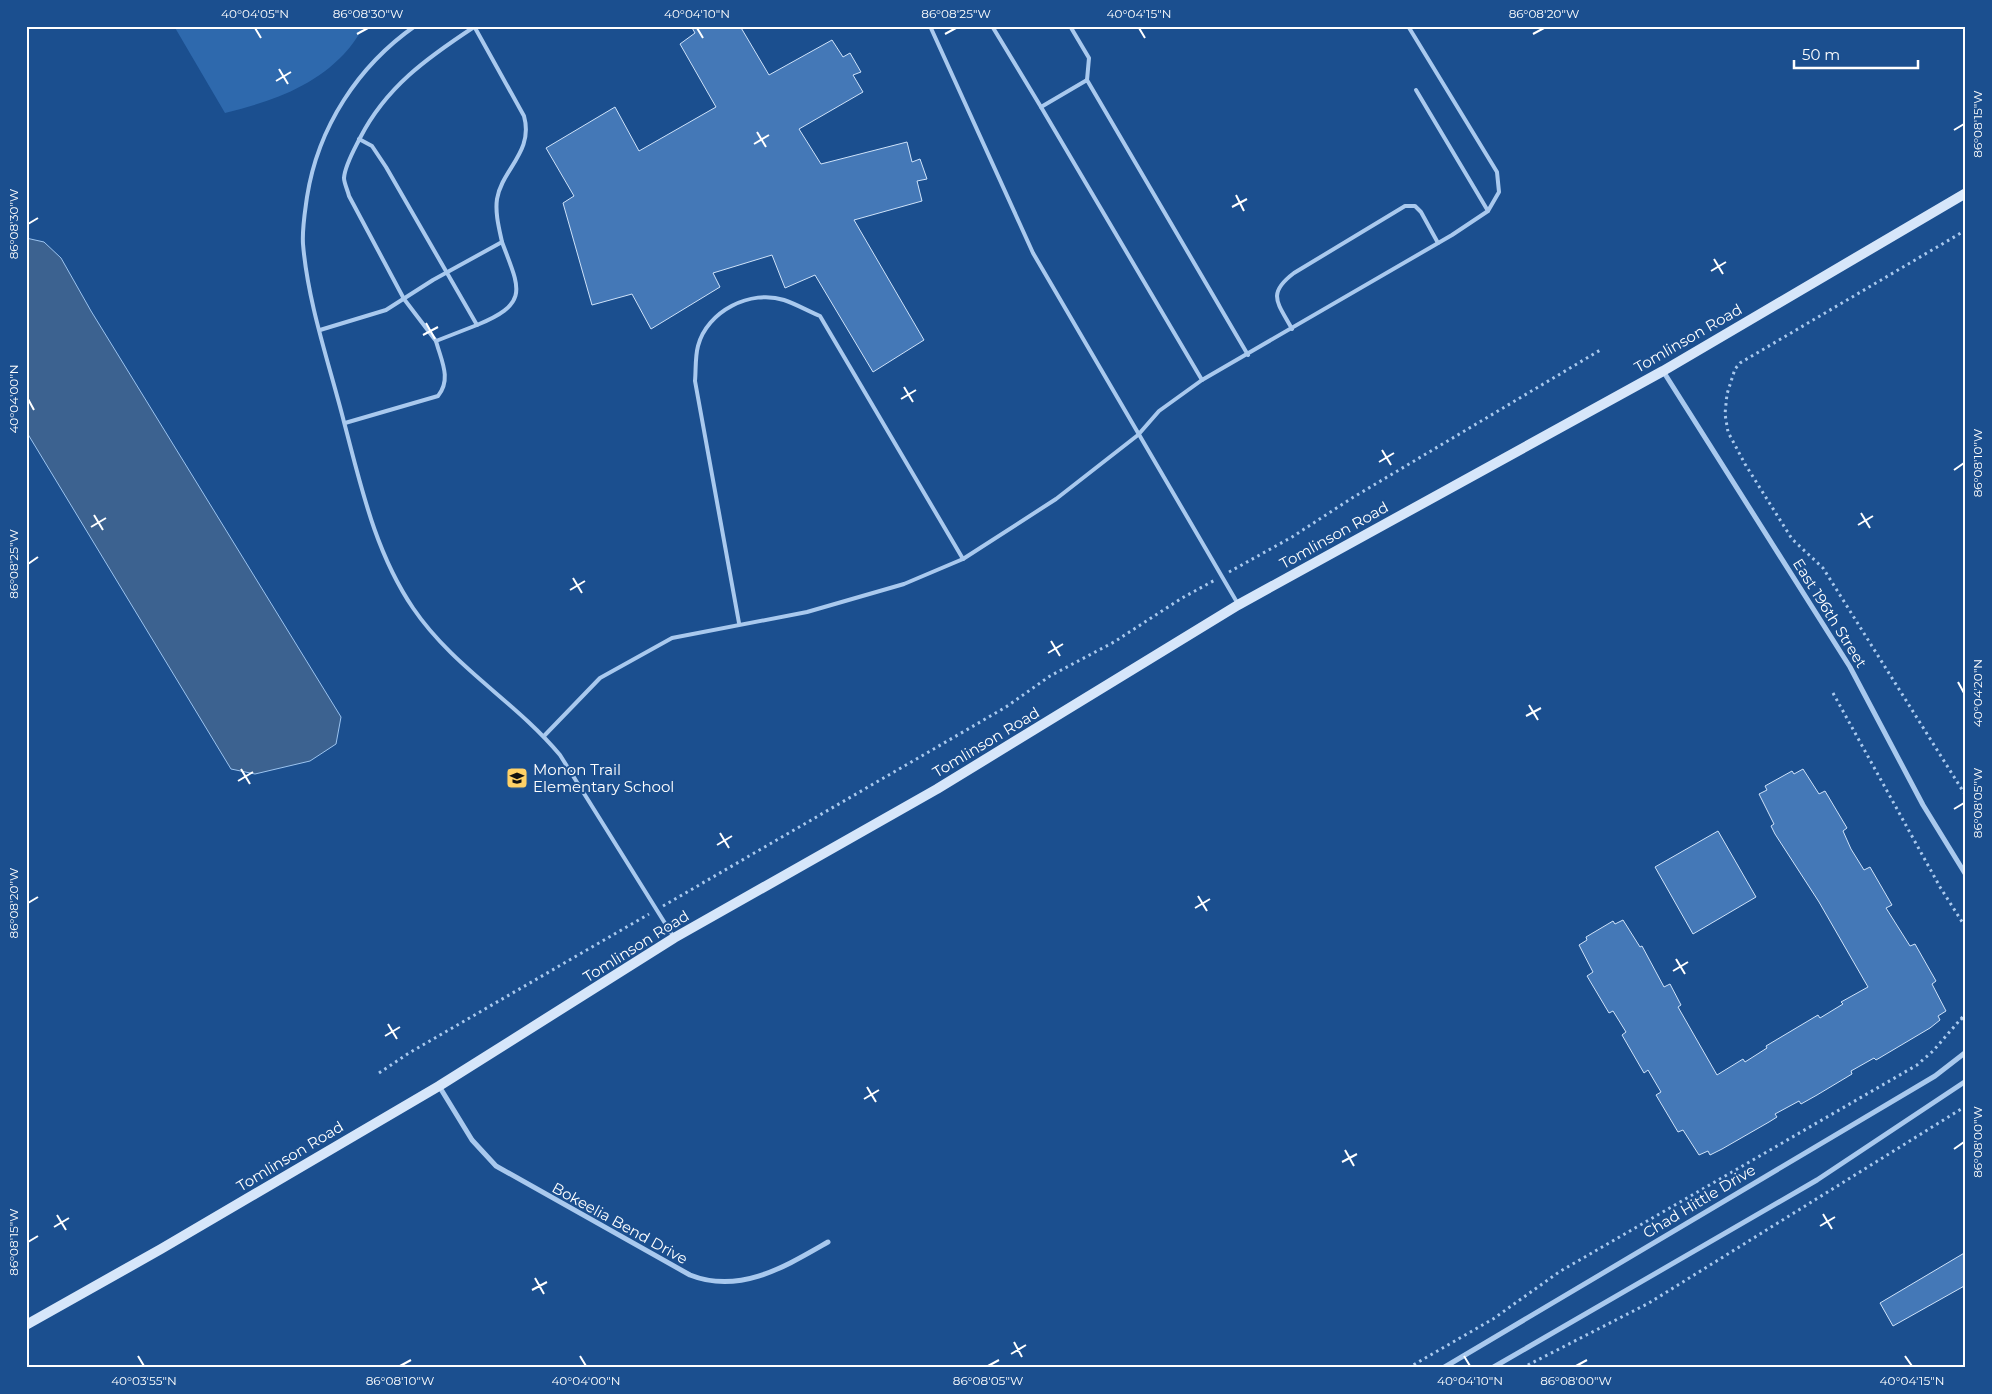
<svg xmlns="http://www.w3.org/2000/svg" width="1992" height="1394" font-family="Montserrat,sans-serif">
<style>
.green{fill:#2e69ad}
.water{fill:#3c6290;stroke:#9cc4f0}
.building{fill:#4478b7;stroke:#cfe3fa}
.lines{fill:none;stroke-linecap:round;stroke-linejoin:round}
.path{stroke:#a9c9ee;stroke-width:3;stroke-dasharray:2.5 4;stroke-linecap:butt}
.lane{stroke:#a9c9ee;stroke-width:4}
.street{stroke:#a9c9ee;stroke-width:5}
.secondary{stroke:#d6e6fa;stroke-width:10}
.ticks{fill:none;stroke:#fff;stroke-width:2}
.labels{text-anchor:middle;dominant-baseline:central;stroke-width:4;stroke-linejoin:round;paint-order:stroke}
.street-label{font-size:15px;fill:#fff;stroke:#1b4f8f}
.poi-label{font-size:15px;fill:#fff;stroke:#1b4f8f;text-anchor:start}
.neatline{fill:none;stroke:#fff;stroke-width:2}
.ticks-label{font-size:12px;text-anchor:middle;fill:#fff}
</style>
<rect width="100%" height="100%" fill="#1b4f8f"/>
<path class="green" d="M174,26H365C358,35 352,46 344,54C312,88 269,102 225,113Z"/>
<path class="water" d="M26,238L44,242L61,258L91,311L341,717L336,744L310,761L255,774L231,769L26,431Z"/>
<g class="building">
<path d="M691,26H740L769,75L832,40L843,57L850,53L861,72L853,75L863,92L799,129L821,164L907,142L912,162L920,159L927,179L917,181L922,201L854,220L924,340L873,372L815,275L785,288L772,255L713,273L720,287L651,329L632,294L592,305L563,203L574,196L546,148L615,107L639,151L716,107L680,44L695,33Z"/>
<path d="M1803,769L1819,794L1825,791L1847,828L1843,831L1851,849L1864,870L1870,867L1892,905L1886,908L1910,946L1915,944L1936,981L1932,984L1946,1011L1938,1016L1940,1020L1930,1028L1876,1060L1874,1058L1851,1071L1852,1074L1817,1095L1801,1104L1799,1101L1775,1114L1777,1117L1769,1122L1722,1149L1710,1155L1708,1151L1699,1155L1683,1130L1678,1132L1656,1095L1661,1092L1648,1070L1644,1073L1622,1035L1626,1032L1613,1011L1609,1013L1587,976L1593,972L1579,945L1587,940L1586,937L1613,921L1615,924L1623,920L1640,947L1642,946L1664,987L1670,984L1681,1005L1678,1007L1717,1075L1743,1059L1745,1062L1767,1048L1766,1046L1818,1015L1820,1018L1843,1004L1841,1002L1868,987L1819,902L1775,834L1771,826L1774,824L1759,794L1767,790L1765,786L1792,771L1794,774Z"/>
<path d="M1718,831L1756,897L1693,934L1655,867Z"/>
<path d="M1966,1252V1285L1893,1326L1880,1303Z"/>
</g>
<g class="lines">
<g class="path">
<path d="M1966,230L1740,363L1735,369L1727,394L1725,414L1728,432L1745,464L1792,539L1823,568L1966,796"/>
<path d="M1229,572L1292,537L1352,498L1602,349"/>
<path d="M1833,693L1940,887L1966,928"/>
<path d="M663,906L1006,707L1050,676L1114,642L1182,598L1215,580"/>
<path d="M1961,1018L1966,1022"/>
<path d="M379,1073L409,1053L649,914"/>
<path d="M1408,1368L1493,1319L1559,1272L1917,1065L1933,1051L1966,1013"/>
<path d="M1522,1368L1649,1303L1966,1106"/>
</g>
<g class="lane">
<path d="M415,26C358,66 318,127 307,197C305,212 302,228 303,244C308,304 329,363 344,422C361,486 375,552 413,608C453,667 515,701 560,755L673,936"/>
<path d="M930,26L1033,253L1238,604"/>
<path d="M992,26L1041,107"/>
<path d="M1070,26L1089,58L1087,80"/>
<path d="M474,27C427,58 386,87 360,138C354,150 345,165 344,178C344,183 348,191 349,196L404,299L436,341L477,325"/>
<path d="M1416,90L1488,211"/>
<path d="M359,139L372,146L386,167L477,325C531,303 519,288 502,242"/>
<path d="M1292,329C1278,303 1266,294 1294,273L1405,206H1415L1421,212L1438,243"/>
<path d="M320,330L386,310L433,280L502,242C499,228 495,213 497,199C502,169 534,152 524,116L474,26"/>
<path d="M1202,380L1041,107L1087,80L1248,355"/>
<path d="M345,423L438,396C452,379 441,360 436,341"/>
<path d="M739,623L695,381C696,370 695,357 698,346C707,311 751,289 784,300C796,304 808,311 820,316L963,559"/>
<path d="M544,736L600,678L672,638L807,612L904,584L963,559L1056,499L1138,435L1159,411L1202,380L1452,235L1488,211L1499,192L1497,172L1408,26"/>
</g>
<g class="street">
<path d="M1663,371L1850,667L1923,805L1966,875"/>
<path d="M439,1086L472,1140L496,1166L690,1275C740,1295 786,1266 828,1242"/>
<path d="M1443,1368L1935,1076L1966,1052"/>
<path d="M1492,1368L1817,1180L1966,1081"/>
</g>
<path class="secondary" d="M26,1325L161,1249L439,1086L674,938L937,789L1238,605L1663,371L1966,193"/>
</g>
<path class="ticks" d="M255,28L261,38M697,28L703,38M1139,28L1145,38M357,34L368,28M945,34L956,28M1533,34L1544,28M279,69L288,84M276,81L291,72M1954,130L1964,124M757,132L766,147M754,144L769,135M1236,195L1244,211M1232,207L1247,199M28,224L38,218M1714,259L1723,274M1711,271L1726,262M426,323L435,339M423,335L438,327M904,387L913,402M28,399L34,410M901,399L916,390M1382,450L1391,465M1379,462L1394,453M1954,470L1964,463M1861,513L1870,528M94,515L103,530M1858,525L1873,516M91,527L106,518M28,564L38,557M573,578L582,593M570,590L585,581M1051,641L1060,656M1048,653L1063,644M1958,682L1964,693M1529,705L1538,720M1526,716L1541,708M241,769L250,784M238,781L253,772M1954,809L1964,803M720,833L729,848M717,845L732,836M1198,896L1207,911M28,903L38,897M1195,908L1210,899M1676,959L1685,974M1673,971L1688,962M388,1024L397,1039M385,1036L400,1027M867,1087L876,1102M864,1099L879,1090M1954,1149L1964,1142M1345,1150L1354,1166M1342,1162L1357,1154M1823,1214L1832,1229M57,1215L66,1230M1820,1226L1835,1217M54,1227L69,1218M28,1242L38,1236M535,1278L544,1294M532,1290L547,1282M1014,1342L1022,1357M1011,1354L1026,1345M138,1356L144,1366M580,1356L586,1366M1464,1356L1470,1366M1905,1356L1912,1366M400,1366L411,1360M988,1366L999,1360M1576,1366L1587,1360"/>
<defs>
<g id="school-square" transform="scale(1.125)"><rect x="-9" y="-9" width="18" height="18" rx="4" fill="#ffd166" stroke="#1b4f8f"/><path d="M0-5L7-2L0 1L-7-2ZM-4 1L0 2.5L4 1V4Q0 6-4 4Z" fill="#111"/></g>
</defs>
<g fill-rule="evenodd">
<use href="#school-square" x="517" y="778"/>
</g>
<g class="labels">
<g class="street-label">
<text transform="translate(1688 338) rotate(-30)">Tomlinson Road</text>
<text transform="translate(1334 535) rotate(-29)">Tomlinson Road</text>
<text transform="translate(1830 613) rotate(58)">East 196th Street</text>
<text transform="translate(986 742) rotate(-31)">Tomlinson Road</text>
<text transform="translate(636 946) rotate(-32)">Tomlinson Road</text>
<text transform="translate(290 1156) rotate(-31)">Tomlinson Road</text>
<text transform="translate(1699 1201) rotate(-31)">Chad Hittle Drive</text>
<text transform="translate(620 1223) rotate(29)">Bokeelia Bend Drive</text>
</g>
<g class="poi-label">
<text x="533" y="769">Monon Trail<tspan x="533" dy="17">Elementary School</tspan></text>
</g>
</g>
<rect width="1992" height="1394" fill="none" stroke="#1b4f8f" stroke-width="55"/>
<path d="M1794 60v8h124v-8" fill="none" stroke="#ffffff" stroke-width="2.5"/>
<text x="1802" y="60" font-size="15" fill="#ffffff" stroke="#1b4f8f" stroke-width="4" paint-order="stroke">50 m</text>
<rect x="28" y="28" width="1936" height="1338" class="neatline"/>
<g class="ticks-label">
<text x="255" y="18">40°04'05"N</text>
<text x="368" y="18">86°08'30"W</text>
<text x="697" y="18">40°04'10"N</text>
<text x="956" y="18">86°08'25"W</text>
<text x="1139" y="18">40°04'15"N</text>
<text x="1544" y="18">86°08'20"W</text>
<text transform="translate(1978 124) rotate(-90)" y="4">86°08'15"W</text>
<text transform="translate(14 224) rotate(-90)" y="4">86°08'30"W</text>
<text transform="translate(14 399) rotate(-90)" y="4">40°04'00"N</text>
<text transform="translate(1978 463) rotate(-90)" y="4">86°08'10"W</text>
<text transform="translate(14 564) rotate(-90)" y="4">86°08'25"W</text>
<text transform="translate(1978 693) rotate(-90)" y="4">40°04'20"N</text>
<text transform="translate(1978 803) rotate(-90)" y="4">86°08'05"W</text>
<text transform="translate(14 903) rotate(-90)" y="4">86°08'20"W</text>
<text transform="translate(1978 1142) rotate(-90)" y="4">86°08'00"W</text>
<text transform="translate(14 1242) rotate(-90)" y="4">86°08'15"W</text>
<text x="144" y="1385">40°03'55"N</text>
<text x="400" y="1385">86°08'10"W</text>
<text x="586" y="1385">40°04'00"N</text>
<text x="988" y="1385">86°08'05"W</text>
<text x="1470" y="1385">40°04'10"N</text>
<text x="1576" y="1385">86°08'00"W</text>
<text x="1912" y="1385">40°04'15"N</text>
</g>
</svg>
